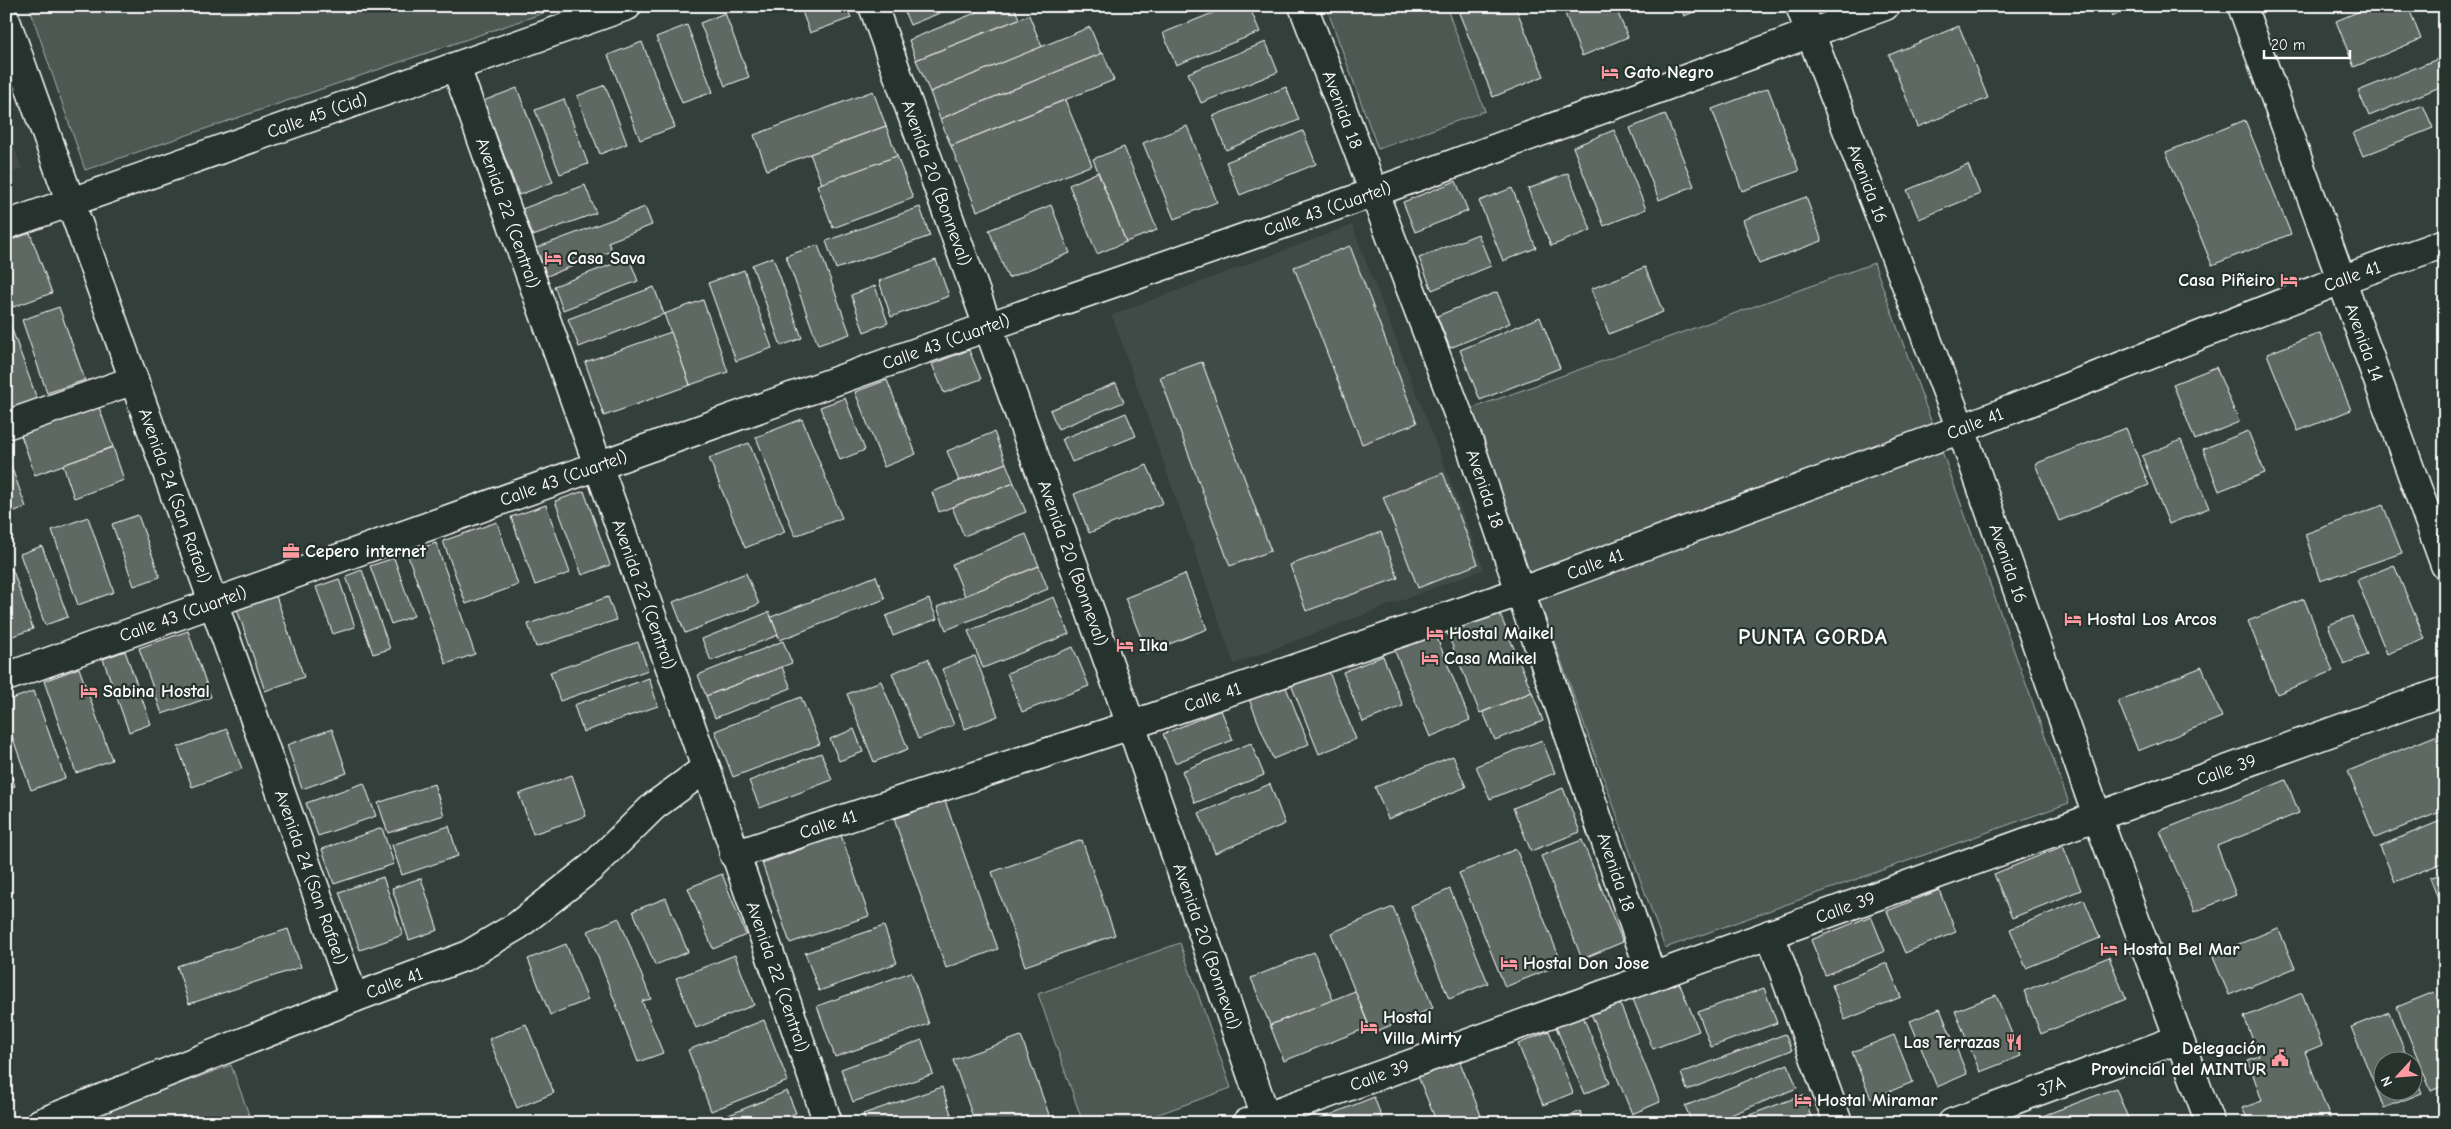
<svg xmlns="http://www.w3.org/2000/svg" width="2451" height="1129" font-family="'Comic Neue',sans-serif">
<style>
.built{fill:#404c47}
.green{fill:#4d5853;stroke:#a6aca9}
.building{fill:#5f6964;stroke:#fff}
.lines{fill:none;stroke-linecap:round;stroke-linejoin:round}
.minor-casing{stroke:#fff;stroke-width:31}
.minor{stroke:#26332d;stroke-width:28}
.labels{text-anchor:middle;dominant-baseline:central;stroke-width:4.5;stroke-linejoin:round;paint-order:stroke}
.poi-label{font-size:18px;font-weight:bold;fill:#fff;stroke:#26332d;text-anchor:start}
.street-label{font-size:18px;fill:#fff;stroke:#26332d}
.district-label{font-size:22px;font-weight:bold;letter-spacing:1px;fill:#fff;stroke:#26332d}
</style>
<rect width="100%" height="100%" fill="#333f3a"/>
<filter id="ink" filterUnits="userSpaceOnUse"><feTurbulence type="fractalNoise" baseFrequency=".02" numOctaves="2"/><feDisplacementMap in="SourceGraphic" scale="10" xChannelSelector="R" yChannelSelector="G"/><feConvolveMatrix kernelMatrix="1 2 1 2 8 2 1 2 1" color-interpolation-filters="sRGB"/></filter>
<g filter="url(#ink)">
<g class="built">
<path d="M6,123L22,169L6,174Z"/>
<path d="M1352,225L1484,569L1234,664L1112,315Z"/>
</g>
<g class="green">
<path d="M29,6H564L85,170Z"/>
<path d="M1326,6H1446L1485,111L1378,149Z"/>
<path d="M1874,263L2069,803L1665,948L1470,409Z"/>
<path d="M1180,943L1231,1088L1134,1123H1083L1038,994Z"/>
<path d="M231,1065L252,1123H74Z"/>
</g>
<g class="building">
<path d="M800,6H847L851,18L810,33Z"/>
<path d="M902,6H957L910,25Z"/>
<path d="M992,6H1014L1019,19L916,60L909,40Z"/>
<path d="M1230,6H1249L1260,32L1176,65L1163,33Z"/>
<path d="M1476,6H1515L1544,76L1493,97L1459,13Z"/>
<path d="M1562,6H1615L1628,37L1582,56Z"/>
<path d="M1680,6H1709L1684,16Z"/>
<path d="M2108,6H2135L2112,16Z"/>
<path d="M2372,6H2408L2421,39L2354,67L2336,21Z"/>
<path d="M725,13L749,77L725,86L700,23Z"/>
<path d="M1029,15L1042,47L930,92L916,60Z"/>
<path d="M687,25L713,92L682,103L656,37Z"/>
<path d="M1959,26L1988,98L1918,127L1889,55Z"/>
<path d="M1090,27L1101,54L940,119L930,92Z"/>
<path d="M642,42L675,127L640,140L608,55Z"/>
<path d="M1266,42L1278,72L1201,103L1188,73Z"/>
<path d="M1103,53L1114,80L951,146L940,119Z"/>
<path d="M2445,56V85L2369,116L2358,91Z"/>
<path d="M605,85L627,144L600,154L577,96Z"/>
<path d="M1286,87L1299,120L1226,150L1213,116Z"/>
<path d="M517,88L553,182L519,195L483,101Z"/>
<path d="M1768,88L1799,171L1742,191L1712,109Z"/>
<path d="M873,91L886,126L767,170L754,135Z"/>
<path d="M564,99L588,164L560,174L535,110Z"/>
<path d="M1065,100L1092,165L977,211L951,146Z"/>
<path d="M2423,105L2433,128L2363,156L2353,133Z"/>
<path d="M1665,114L1694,186L1659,200L1630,128Z"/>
<path d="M2245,120L2291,234L2212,265L2166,152Z"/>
<path d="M886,126L897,156L822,184L810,154Z"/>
<path d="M1187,126L1217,202L1174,219L1143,143Z"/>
<path d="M1614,130L1646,209L1604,226L1573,147Z"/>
<path d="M1303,131L1316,164L1240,195L1226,162Z"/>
<path d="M1124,147L1157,230L1126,242L1093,159Z"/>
<path d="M897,156L913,198L833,228L817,185Z"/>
<path d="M1968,165L1980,194L1919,219L1907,190Z"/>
<path d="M1098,172L1126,242L1097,254L1069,185Z"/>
<path d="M1568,173L1591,230L1551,246L1528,189Z"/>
<path d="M1456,181L1468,211L1415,232L1403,202Z"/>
<path d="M585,185L596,213L533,236L522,209Z"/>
<path d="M1512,188L1536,248L1503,261L1479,201Z"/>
<path d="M1806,197L1822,241L1759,264L1743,220Z"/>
<path d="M1051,205L1070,253L1008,278L989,230Z"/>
<path d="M645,207L652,225L608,242L612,251L547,276L536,248Z"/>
<path d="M920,207L930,236L836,269L826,241Z"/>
<path d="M30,233L52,293L13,307L6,288V242Z"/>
<path d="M1478,234L1491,266L1432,290L1419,258Z"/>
<path d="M818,245L850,334L818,345L786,256Z"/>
<path d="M1350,246L1417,423L1362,444L1294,267Z"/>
<path d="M773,257L802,338L781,346L752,265Z"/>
<path d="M629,258L638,281L563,310L554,286Z"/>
<path d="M936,260L949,296L891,317L879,281Z"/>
<path d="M1645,267L1663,312L1609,334L1591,289Z"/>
<path d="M744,270L772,348L736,361L708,283Z"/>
<path d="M875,286L888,323L864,332L851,295Z"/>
<path d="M654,287L664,314L579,347L568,319Z"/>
<path d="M1497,292L1510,323L1450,348L1437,316Z"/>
<path d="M703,300L728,372L690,385L664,314Z"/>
<path d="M59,307L85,380L47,393L22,320Z"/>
<path d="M1540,317L1560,368L1480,400L1460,350Z"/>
<path d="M9,321L37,399L11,408L6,396V322Z"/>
<path d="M671,332L690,385L604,416L585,362Z"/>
<path d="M2320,333L2351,410L2298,431L2267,354Z"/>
<path d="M969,350L981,379L944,393L932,364Z"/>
<path d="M1202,362L1271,551L1230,566L1160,377Z"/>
<path d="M2216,367L2239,422L2195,440L2173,384Z"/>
<path d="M887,380L916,454L884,467L855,392Z"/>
<path d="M1116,383L1124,402L1058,429L1050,410Z"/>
<path d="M845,398L865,450L840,460L820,407Z"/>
<path d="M99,407L113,447L35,475L21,435Z"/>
<path d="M1126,413L1136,436L1072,462L1062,439Z"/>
<path d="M802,419L842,518L795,536L756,437Z"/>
<path d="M2126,428L2149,485L2059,521L2035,464Z"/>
<path d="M2248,431L2265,473L2219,491L2203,449Z"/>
<path d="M994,432L1006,463L959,481L947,451Z"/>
<path d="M2181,440L2209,508L2169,524L2142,456Z"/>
<path d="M749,443L785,532L745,548L709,458Z"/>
<path d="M113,447L124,480L74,498L63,465Z"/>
<path d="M6,452L26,507L6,514Z"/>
<path d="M1006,463L1014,483L939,512L932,492Z"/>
<path d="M1147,465L1163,503L1089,533L1074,494Z"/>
<path d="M1443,473L1478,564L1418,588L1383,497Z"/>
<path d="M1014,483L1026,512L964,536L952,507Z"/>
<path d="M584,491L610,565L582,575L555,501Z"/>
<path d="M546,505L570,573L535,585L511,517Z"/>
<path d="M2383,505L2402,553L2320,581L2305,534Z"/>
<path d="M138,515L160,577L134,586L112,524Z"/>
<path d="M88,517L114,592L78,605L52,530Z"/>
<path d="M497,522L518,585L466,604L443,541Z"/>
<path d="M1381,532L1398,578L1306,611L1290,565Z"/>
<path d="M1026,534L1039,566L965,596L952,564Z"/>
<path d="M436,543L475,654L446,664L407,553Z"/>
<path d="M42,546L68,617L45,625L20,554Z"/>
<path d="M394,558L414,616L391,624L370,566Z"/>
<path d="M2394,565L2425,639L2387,654L2357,580Z"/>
<path d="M1039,566L1048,589L946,630L937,607Z"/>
<path d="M12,568L33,629L7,638L6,571Z"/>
<path d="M362,570L390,649L373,654L346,576Z"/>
<path d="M746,573L759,604L685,633L673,602Z"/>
<path d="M1185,574L1207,629L1147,653L1125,598Z"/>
<path d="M876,576L885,599L780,640L771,617Z"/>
<path d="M339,579L355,627L333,634L316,587Z"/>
<path d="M276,596L304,677L265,691L237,609Z"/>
<path d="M608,597L616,620L536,647L528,624Z"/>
<path d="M1054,597L1069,634L983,668L968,631Z"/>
<path d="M929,599L937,619L893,636L886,616Z"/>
<path d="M2304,599L2333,671L2277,694L2248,621Z"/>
<path d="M1497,607L1532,692L1480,713L1445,628Z"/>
<path d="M769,612L778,635L711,661L702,639Z"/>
<path d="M2352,616L2367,655L2344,664L2328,625Z"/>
<path d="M188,631L211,697L162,714L139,648Z"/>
<path d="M1435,633L1470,720L1430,737L1394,649Z"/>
<path d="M783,641L792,663L706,696L698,675Z"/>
<path d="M638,642L648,670L560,701L550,672Z"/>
<path d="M1073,647L1089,686L1022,712L1007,673Z"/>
<path d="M125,651L151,724L129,732L103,659Z"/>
<path d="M975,656L998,716L965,729L942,669Z"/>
<path d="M1383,656L1403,706L1363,722L1343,672Z"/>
<path d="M928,659L954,725L918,739L892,673Z"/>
<path d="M1325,662L1356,739L1319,754L1288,677Z"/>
<path d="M782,667L791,688L715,718L706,696Z"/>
<path d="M2202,667L2222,717L2138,751L2118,701Z"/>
<path d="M79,668L112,760L76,773L44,681Z"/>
<path d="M649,678L658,706L583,732L574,705Z"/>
<path d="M1283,680L1309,744L1273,759L1247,694Z"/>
<path d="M881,681L908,749L874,762L847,694Z"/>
<path d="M34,691L65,778L31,790L6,719V701Z"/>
<path d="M1532,692L1543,721L1495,740L1483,712Z"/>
<path d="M801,697L820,744L733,777L715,731Z"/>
<path d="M1221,710L1233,740L1175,763L1163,734Z"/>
<path d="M227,729L242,769L192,787L178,747Z"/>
<path d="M332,729L347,773L302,789L287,745Z"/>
<path d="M854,729L863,752L839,761L830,739Z"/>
<path d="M2445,732V810L2375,838L2348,771Z"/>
<path d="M1542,740L1555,773L1490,799L1476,766Z"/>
<path d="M1251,743L1264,775L1195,803L1182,771Z"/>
<path d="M821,753L832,780L760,808L749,781Z"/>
<path d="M1453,756L1466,787L1388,819L1375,787Z"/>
<path d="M6,761L15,786L6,789Z"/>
<path d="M572,775L586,816L533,834L519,794Z"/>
<path d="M2286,780L2299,813L2217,846L2236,895L2194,912L2160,831Z"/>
<path d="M364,783L376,816L318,836L306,803Z"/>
<path d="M434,784L444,815L388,833L378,803Z"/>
<path d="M1270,784L1285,824L1215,853L1199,813Z"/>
<path d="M1563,788L1580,832L1531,851L1513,808Z"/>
<path d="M945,801L998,949L946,968L894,819Z"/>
<path d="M2445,819V862L2395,882L2380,846Z"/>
<path d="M449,826L458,856L402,875L392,845Z"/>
<path d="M382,828L394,864L334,884L322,849Z"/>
<path d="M841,835L869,916L790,943L762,863Z"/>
<path d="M1082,840L1115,935L1025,966L992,872Z"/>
<path d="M1582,840L1623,942L1582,959L1541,856Z"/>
<path d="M2063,846L2081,890L2012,918L1994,874Z"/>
<path d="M1516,849L1562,964L1505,987L1459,873Z"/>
<path d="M2445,872V916L2430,878Z"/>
<path d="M722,874L746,935L713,949L688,888Z"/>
<path d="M383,877L403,935L360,950L339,892Z"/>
<path d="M421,878L438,930L409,940L392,888Z"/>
<path d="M1450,889L1488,983L1449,999L1411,906Z"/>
<path d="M1939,890L1956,932L1905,953L1887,911Z"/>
<path d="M666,898L688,952L655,965L633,911Z"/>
<path d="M2084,899L2100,938L2026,968L2010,929Z"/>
<path d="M1393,907L1433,1008L1372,1033L1331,933Z"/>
<path d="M1871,916L1885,951L1825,975L1811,940Z"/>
<path d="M619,918L651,999L642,1001L663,1053L638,1062L588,931Z"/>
<path d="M884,926L897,963L819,991L805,953Z"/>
<path d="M2278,928L2295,968L2229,995L2212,955Z"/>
<path d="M288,929L301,967L189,1004L177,966Z"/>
<path d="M566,944L588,1000L550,1015L528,959Z"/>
<path d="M1314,952L1333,1000L1270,1025L1251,978Z"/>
<path d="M735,955L754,1005L696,1028L676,978Z"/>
<path d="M2109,957L2126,999L2041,1034L2024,991Z"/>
<path d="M1887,963L1901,997L1845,1020L1832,985Z"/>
<path d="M911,972L929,1024L835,1057L817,1006Z"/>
<path d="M1676,975L1699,1031L1653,1049L1631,994Z"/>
<path d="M1764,988L1777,1023L1711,1047L1698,1012Z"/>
<path d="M1355,991L1369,1027L1284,1061L1270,1025Z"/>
<path d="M2434,992L2445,1019V1085L2431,1091L2397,1007Z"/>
<path d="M2302,993L2322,1045L2305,1052L2332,1123H2250L2242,1108L2262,1101L2248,1060L2259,1056L2244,1017Z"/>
<path d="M1996,995L2021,1056L1980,1072L1955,1011Z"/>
<path d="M1618,999L1660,1102L1632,1114L1590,1011Z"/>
<path d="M1940,1009L1967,1074L1937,1087L1910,1021Z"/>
<path d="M2389,1012L2409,1062H2384V1092H2414V1072L2422,1093L2384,1108L2351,1027Z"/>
<path d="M1583,1016L1610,1083L1584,1094L1556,1027Z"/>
<path d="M764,1020L788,1081L711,1111L688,1050Z"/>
<path d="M526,1024L554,1093L517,1108L489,1039Z"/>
<path d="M1549,1031L1573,1093L1543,1105L1518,1044Z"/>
<path d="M1785,1034L1792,1050L1687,1090L1681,1073Z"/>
<path d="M1894,1035L1913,1082L1871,1099L1852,1052Z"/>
<path d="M1021,1036L1052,1123H975L953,1060Z"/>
<path d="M922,1040L933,1074L853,1102L841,1069Z"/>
<path d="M1458,1057L1484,1123H1437L1417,1074Z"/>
<path d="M1788,1064L1797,1088L1711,1123H1692L1685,1106Z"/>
<path d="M942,1087L954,1123H866L863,1114Z"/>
<path d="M2116,1088L2130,1123H2024Z"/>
<path d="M787,1091L796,1113L771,1123H721L719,1119Z"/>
<path d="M1803,1095L1813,1122L1728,1123Z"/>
<path d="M1374,1097L1384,1123H1310Z"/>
<path d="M1580,1111L1584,1123H1552Z"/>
</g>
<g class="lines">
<g class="minor-casing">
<g id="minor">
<path id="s1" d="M873,6L1131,725L1268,1123"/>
<path id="s2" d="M1303,6L1470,445L1652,977"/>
<path id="s3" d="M1800,6L1961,429L2097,816L2210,1123"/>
<path id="s4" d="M2242,6L2445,565"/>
<path id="s5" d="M6,21L354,998"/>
<path id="s6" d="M456,67L706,768L828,1123"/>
<path id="s7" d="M6,225L627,6"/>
<path d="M6,425L134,380"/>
<path id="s8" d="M6,677L987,327L1373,193L1885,6"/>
<path id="s9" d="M734,855L1131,725L1522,591L1961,429L2341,280L2445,243"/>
<path d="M1770,934L1838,1123"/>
<path id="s10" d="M40,1123L354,998L466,956L517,926L592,867L654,806L706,768"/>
<path id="s11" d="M1247,1123L2445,691"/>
<path id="s12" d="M1952,1123L2179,1039"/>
</g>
</g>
<use href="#minor" class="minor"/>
</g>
</g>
<defs>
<g id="hotel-bare" transform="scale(1.35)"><path d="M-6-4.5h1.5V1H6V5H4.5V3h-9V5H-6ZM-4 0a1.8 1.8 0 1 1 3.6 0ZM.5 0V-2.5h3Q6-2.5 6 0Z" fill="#ff9aa2" stroke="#26332d" stroke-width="2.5" paint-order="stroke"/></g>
<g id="office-bare" transform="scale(1.35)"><path d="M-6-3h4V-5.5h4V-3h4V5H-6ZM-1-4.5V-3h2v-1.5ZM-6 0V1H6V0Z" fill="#ff9aa2" stroke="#26332d" stroke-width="2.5" paint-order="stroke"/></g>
<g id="restaurant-bare" transform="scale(1.35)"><path d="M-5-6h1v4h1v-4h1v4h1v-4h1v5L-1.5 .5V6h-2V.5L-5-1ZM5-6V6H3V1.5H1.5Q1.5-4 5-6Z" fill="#ff9aa2" stroke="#26332d" stroke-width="2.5" paint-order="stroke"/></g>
<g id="civic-bare" transform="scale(1.35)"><path d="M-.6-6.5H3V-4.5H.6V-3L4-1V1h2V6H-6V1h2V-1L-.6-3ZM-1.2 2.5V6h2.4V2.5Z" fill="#ff9aa2" stroke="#26332d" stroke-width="2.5" paint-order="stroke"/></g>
</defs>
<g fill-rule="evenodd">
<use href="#hotel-bare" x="1610" y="72"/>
<use href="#hotel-bare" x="553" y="258"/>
<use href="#hotel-bare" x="2289" y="280"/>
<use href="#office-bare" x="291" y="551"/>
<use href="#hotel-bare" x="2073" y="619"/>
<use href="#hotel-bare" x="1435" y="633"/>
<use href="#hotel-bare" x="1125" y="645"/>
<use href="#hotel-bare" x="1430" y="658"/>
<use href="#hotel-bare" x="89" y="691"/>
<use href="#hotel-bare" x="2109" y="949"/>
<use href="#hotel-bare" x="1509" y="963"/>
<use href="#hotel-bare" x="1369" y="1027"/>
<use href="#restaurant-bare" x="2014" y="1042"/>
<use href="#civic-bare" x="2280" y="1058"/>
<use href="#hotel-bare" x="1803" y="1100"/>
</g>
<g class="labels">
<g class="poi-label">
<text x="1624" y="72">Gato Negro</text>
<text x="567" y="258">Casa Sava</text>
<text x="2275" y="280" text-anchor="end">Casa Piñeiro</text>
<text x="305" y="551">Cepero internet</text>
<text x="2087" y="619">Hostal Los Arcos</text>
<text x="1449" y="633">Hostal Maikel</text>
<text x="1139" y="645">Ilka</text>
<text x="1444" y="658">Casa Maikel</text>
<text x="103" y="691">Sabina Hostal</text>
<text x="2123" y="949">Hostal Bel Mar</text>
<text x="1523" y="963">Hostal Don Jose</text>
<text x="1383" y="1017">Hostal<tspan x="1383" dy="21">Villa Mirty</tspan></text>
<text x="2000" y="1042" text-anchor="end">Las Terrazas</text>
<text x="2266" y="1048" text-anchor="end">Delegación<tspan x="2266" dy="21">Provincial del MINTUR</tspan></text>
<text x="1817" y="1100">Hostal Miramar</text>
</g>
<g class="street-label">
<text stroke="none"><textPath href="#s2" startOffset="111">Avenida 18</textPath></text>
<text stroke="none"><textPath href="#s7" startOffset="330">Calle 45 (Cid)</textPath></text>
<text stroke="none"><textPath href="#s1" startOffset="188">Avenida 20 (Bonneval)</textPath></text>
<text stroke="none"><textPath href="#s3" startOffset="190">Avenida 16</textPath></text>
<text stroke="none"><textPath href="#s8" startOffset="1402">Calle 43 (Cuartel)</textPath></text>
<text stroke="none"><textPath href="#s6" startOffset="155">Avenida 22 (Central)</textPath></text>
<text stroke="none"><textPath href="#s9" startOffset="1719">Calle 41</textPath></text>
<text stroke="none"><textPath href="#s8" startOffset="998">Calle 43 (Cuartel)</textPath></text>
<text stroke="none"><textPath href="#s4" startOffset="358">Avenida 14</textPath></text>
<text stroke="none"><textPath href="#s9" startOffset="1314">Calle 41</textPath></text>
<text stroke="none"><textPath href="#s8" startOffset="592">Calle 43 (Cuartel)</textPath></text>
<text stroke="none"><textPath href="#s2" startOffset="516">Avenida 18</textPath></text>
<text stroke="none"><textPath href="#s5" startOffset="504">Avenida 24 (San Rafael)</textPath></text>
<text stroke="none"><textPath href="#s3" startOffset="595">Avenida 16</textPath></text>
<text stroke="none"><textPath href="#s1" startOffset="592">Avenida 20 (Bonneval)</textPath></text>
<text stroke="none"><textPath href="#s9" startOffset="909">Calle 41</textPath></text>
<text stroke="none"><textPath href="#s6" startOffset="560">Avenida 22 (Central)</textPath></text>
<text stroke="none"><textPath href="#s8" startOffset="188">Calle 43 (Cuartel)</textPath></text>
<text stroke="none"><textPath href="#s9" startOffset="504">Calle 41</textPath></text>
<text stroke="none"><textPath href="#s11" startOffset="1041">Calle 39</textPath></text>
<text stroke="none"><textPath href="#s9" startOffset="99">Calle 41</textPath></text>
<text stroke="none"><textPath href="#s2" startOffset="921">Avenida 18</textPath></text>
<text stroke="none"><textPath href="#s5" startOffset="909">Avenida 24 (San Rafael)</textPath></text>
<text stroke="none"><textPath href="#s11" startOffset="636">Calle 39</textPath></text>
<text stroke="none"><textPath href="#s1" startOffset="998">Avenida 20 (Bonneval)</textPath></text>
<text stroke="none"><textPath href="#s6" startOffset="965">Avenida 22 (Central)</textPath></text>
<text stroke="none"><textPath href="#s10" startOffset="381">Calle 41</textPath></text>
<text stroke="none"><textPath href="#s11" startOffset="141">Calle 39</textPath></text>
<text stroke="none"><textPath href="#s12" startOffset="106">37A</textPath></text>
</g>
<g class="district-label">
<text x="1813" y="637">PUNTA GORDA</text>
</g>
</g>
<rect width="2451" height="1129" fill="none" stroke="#26332d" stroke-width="25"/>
<rect x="12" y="12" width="2426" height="1104" fill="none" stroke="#fff" stroke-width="2" filter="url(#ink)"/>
<g transform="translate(2398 1076) rotate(244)"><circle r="24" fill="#26332d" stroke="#7d8581"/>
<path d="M0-4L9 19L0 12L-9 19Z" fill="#ff9aa2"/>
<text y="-8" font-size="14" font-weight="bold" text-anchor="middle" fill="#ffffff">N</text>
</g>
<path d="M2264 50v8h86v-8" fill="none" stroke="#ffffff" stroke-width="2.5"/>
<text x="2271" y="50" font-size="15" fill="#ffffff" stroke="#26332d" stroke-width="4" paint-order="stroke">20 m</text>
</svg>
